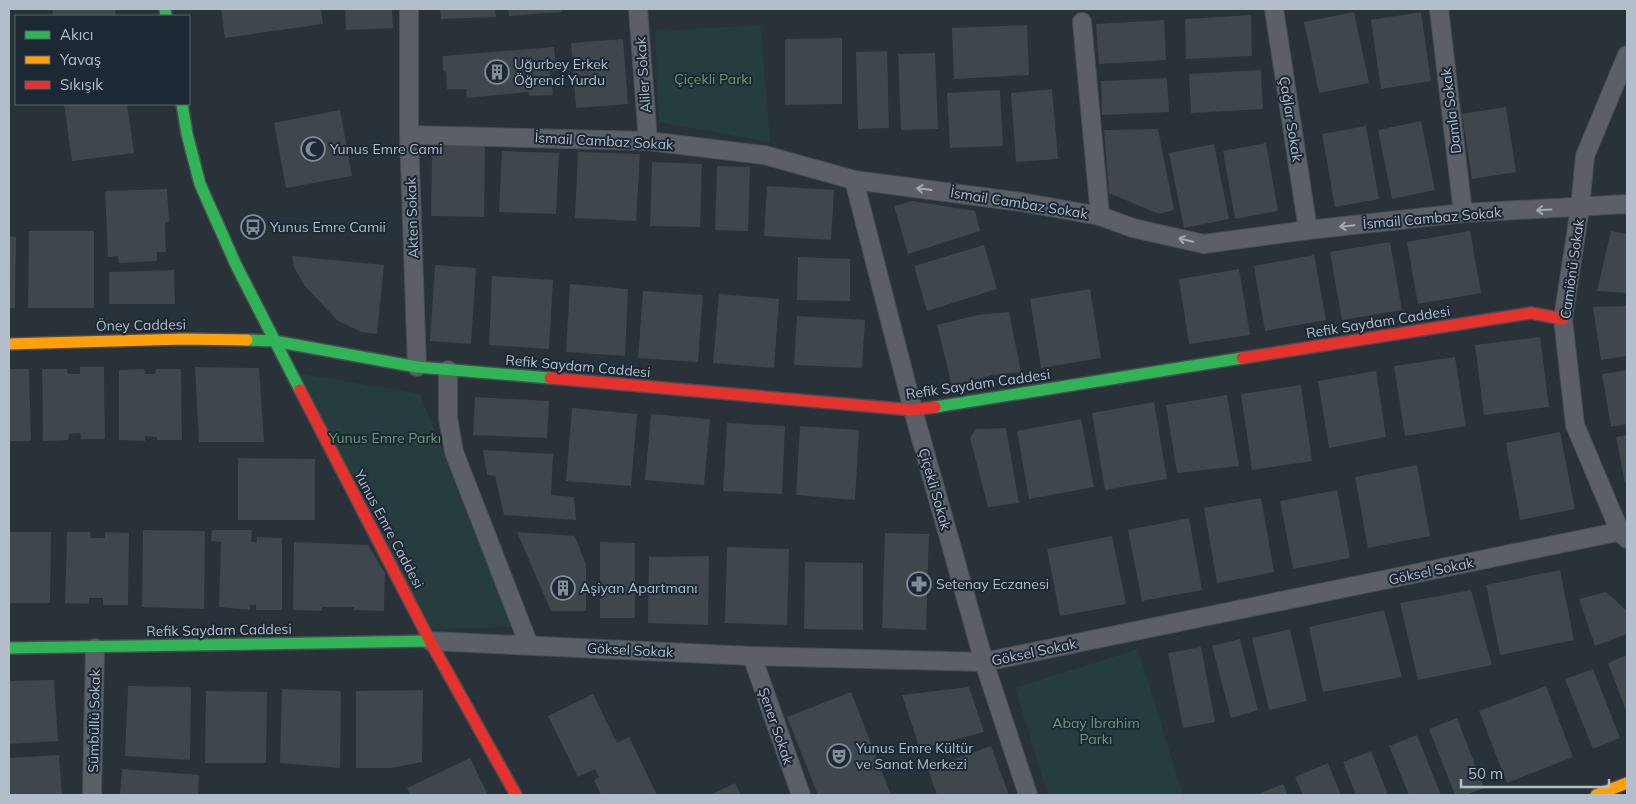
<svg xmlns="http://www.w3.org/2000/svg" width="1636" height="804" font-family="Mulish,sans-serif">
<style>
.green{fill:#263d3f}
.building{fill:#3f464c}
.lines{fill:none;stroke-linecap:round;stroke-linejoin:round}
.street-casing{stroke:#484d53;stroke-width:20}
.fast-casing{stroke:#484d53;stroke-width:14}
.slow-casing{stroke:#484d53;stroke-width:14}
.jam-casing{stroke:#484d53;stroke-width:14}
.street{stroke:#5a6066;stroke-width:18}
.fast{stroke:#30b455;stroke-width:11}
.slow{stroke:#ff9f0a;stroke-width:11}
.jam{stroke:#e5322d;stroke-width:11}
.oneway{stroke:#a1abb6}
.labels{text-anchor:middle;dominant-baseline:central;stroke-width:4;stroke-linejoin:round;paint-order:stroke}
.poi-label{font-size:14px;fill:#b3beca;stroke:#1c2834;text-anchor:start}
.street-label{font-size:14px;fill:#b3beca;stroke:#1c2834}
.park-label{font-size:14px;fill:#699c71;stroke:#1c2834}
</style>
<rect width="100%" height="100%" fill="#293139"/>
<g class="green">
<path d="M761,25L770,142L659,122L655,31Z"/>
<path d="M296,373L420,394L513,627L432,629Z"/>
<path d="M1138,649L1183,795H1048L1015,688Z"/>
</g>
<g class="building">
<path d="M52,9H115L116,16H53Z"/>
<path d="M221,9H321L323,24L225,38Z"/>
<path d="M345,9H392L393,28L346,30Z"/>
<path d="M440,9H495L496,17L441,19Z"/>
<path d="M508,9H562V12L509,16Z"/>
<path d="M1354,12L1369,83L1319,93L1304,22Z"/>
<path d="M1421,12L1431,81L1381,89L1371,20Z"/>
<path d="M1251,15L1252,56L1186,59L1185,19Z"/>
<path d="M1164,20L1166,60L1099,64L1096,24Z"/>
<path d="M1027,25L1029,75L954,79L952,28Z"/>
<path d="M842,38V104L785,105V39Z"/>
<path d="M623,39L628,104L576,108L571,43Z"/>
<path d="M554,47L556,71H550L553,95L530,96L528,92L467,98L466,89H447L446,72L443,71V56Z"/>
<path d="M887,51L889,128L858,129L856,52Z"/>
<path d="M935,53L938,129L901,130L898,54Z"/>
<path d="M1261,70L1263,109L1191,113L1189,74Z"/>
<path d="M1167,78L1169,112L1102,115L1101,81Z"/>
<path d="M1052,89L1058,159L1016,162L1011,93Z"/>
<path d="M1000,90L1003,146L950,148L947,93Z"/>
<path d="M64,104H127L134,153L72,161Z"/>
<path d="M1506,107L1516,172L1472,179L1462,114Z"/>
<path d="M340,110L352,176L286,188L274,123Z"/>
<path d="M1421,121L1435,190L1392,199L1378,130Z"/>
<path d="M1366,126L1379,199L1335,207L1322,134Z"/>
<path d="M1158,129L1174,210L1159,214L1109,193L1104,130Z"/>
<path d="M1266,143L1278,211L1235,219L1223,151Z"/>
<path d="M1214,144L1229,219L1184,228L1169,153Z"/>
<path d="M432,145L485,146L484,217L431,216Z"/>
<path d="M502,151L559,153L556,214L499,212Z"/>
<path d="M578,152L640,154L636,221L575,218Z"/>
<path d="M652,162L702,164L700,227L650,226Z"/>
<path d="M717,166L750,167L748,231L715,230Z"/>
<path d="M767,186L834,190L831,240L764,236Z"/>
<path d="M167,189L169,222H165L166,252H157V261L119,263L118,256L108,257L105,191Z"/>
<path d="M912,201L975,211L980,231L908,254L894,206Z"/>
<path d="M29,231H94V308H28Z"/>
<path d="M1470,231L1481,293L1418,304L1407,242Z"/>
<path d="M1611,231L1627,234V293L1597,291Z"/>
<path d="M9,236L16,237L15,308H9Z"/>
<path d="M1390,242L1402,310L1342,320L1330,252Z"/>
<path d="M984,245L997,289L927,311L914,266Z"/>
<path d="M1314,255L1326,320L1265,331L1254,266Z"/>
<path d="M292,256L384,265L377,334L362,332L338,321L304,285L294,267Z"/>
<path d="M798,257L850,259V301L797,300Z"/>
<path d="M435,265L476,268L471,344L430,341Z"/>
<path d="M1239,269L1250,335L1189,344L1179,279Z"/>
<path d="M174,270L175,304H109V272Z"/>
<path d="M492,276L553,280L549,349L489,345Z"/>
<path d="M570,284L628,289L625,356L566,352Z"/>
<path d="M1090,289L1101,358L1041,368L1030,299Z"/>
<path d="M643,291L703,295L698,362L638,358Z"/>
<path d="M719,294L779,299L774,368L713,363Z"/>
<path d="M1627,306V356L1601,360L1593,307Z"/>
<path d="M1009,312L1021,372L992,375L952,386L937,325L977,315Z"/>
<path d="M797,316L865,320L862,368L794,365Z"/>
<path d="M1540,337L1549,407L1484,415L1475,345Z"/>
<path d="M1455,357L1466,426L1405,436L1394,366Z"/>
<path d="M80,367H104L105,439H81L80,433L69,434L68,440L43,441L42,369H67L68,374H80Z"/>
<path d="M195,367L259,368L264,442H199Z"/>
<path d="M9,369H29L31,441H9Z"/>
<path d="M144,369L145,374H155L156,369H181L182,440H157V437L145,436V441L119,440V370Z"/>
<path d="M1627,370V424L1611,427L1602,374Z"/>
<path d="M1376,371L1386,437L1329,448L1318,381Z"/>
<path d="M1301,385L1312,461L1252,470L1241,394Z"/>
<path d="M1227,395L1239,466L1177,473L1166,405Z"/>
<path d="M475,397L549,401L547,438L473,435Z"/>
<path d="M1154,402L1167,479L1105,490L1092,413Z"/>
<path d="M572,408L637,414L631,486L566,481Z"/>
<path d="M651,414L710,419L704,485L645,480Z"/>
<path d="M1081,419L1094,487L1029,499L1017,431Z"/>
<path d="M727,423L785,426L782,494L723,491Z"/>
<path d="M800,426L859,430L855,500L796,495Z"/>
<path d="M1006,428L1019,503L988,507L970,438L976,429Z"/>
<path d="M1560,432L1575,509L1520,520L1506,443Z"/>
<path d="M1627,435V482L1625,483L1616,437Z"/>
<path d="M483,450L553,454L551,495L574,497L576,520L504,515L495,476L487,475Z"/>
<path d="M238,458L315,459V520H238Z"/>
<path d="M1417,465L1430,536L1368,548L1355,477Z"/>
<path d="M1337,490L1350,558L1293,569L1280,501Z"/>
<path d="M1261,498L1274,572L1217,583L1204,508Z"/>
<path d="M1189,518L1202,590L1142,601L1128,530Z"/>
<path d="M143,530L205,531L204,609L142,607Z"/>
<path d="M212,530H252L251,542H257V537L282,538V610H256V605H250V610L219,607L221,542L211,541Z"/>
<path d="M9,532H51L50,603H9Z"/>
<path d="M67,532H90L91,538H105V532L129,533L128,605H103V598H89V604L65,603Z"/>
<path d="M517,532L575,536L586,565V611H551Z"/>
<path d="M885,533L929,534L926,630L882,628Z"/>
<path d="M1112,536L1126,604L1060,616L1047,549Z"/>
<path d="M294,542L368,545L385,573L384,611L354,610V607H322V611L293,610Z"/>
<path d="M600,542L635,543V618H600Z"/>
<path d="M727,547L789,549L787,625L725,623Z"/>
<path d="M709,556L708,625L648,623L649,557Z"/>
<path d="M805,562L863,563V630L804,629Z"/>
<path d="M1560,570L1574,640L1500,655L1486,585Z"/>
<path d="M1471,590L1492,665L1418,680L1400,603Z"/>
<path d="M1606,592L1627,611V634L1595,646L1579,599Z"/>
<path d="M1384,610L1402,677L1323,692L1309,627Z"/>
<path d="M1290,629L1307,701L1269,710L1252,638Z"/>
<path d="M1240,639L1258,710L1231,718L1212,646Z"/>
<path d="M1201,647L1215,722L1183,728L1168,653Z"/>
<path d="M1627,655V713L1608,663Z"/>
<path d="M1593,669L1620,738L1593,749L1565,679Z"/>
<path d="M54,680L58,741L9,744V681Z"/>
<path d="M128,686L191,687L190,760L125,756Z"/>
<path d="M1546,686L1573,757L1507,783L1479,711Z"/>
<path d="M969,687L984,732L920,749L902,695Z"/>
<path d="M282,689L341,691L340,768L280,763Z"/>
<path d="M423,690L422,762L391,768H356V691Z"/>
<path d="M206,691L267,692L266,763H205Z"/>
<path d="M851,692L891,795H818L787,717Z"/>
<path d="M593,694L617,743L629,737L657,795H601L594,780L599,777L595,769L578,777L548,716Z"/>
<path d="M1457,718L1484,788L1466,795H1455L1429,729Z"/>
<path d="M1417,735L1441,795H1409L1389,746Z"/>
<path d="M991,746L1009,795H937L928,769Z"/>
<path d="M1371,751L1388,795H1356L1343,762Z"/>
<path d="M59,755L62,794L9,795V758Z"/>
<path d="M470,758L488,795H410L407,788Z"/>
<path d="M1328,763L1341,795H1303L1295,777Z"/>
<path d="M122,769L199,775L198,795H120Z"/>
<path d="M735,783L741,795H710Z"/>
<path d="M1283,784L1288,795H1256Z"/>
</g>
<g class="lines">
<g class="street-casing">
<g id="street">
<path d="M409,9V135L417,367"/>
<path d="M638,9L648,141"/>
<path d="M1274,9L1308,230"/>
<path d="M1439,9L1463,213"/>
<path d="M1082,22L1100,216"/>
<path d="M409,135L648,141L764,155L854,180L1021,202L1100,216L1133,228L1204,244L1308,230L1463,213L1627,204"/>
<path d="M854,180L913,410L984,662L1028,795"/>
<path d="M448,370V418L454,452L529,645"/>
<path d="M1627,539L1620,532L1575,425L1563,319L1580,208L1585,156L1627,55"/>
<path d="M430,641L752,656L984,662L1627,530"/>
<path d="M752,656L801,795"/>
<path d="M92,795L95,648"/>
</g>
</g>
<g class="fast-casing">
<g id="fast">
<path d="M165,9L166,16"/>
<path d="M182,104L187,134L200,184L236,265L300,390"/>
<path d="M247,340L274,341L417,367L550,378"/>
<path d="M935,407L1242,358"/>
<path d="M9,648L430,641"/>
</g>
</g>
<g class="slow-casing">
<g id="slow">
<path d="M9,344L184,339L247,340"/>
<path d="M1596,795L1627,783"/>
</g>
</g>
<g class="jam-casing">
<g id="jam">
<path d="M1242,358L1531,313L1563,319"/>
<path d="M550,378L913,410L935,407"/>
<path d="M300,390L430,641L516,795"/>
</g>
</g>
<use href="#street" class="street"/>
<use href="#fast" class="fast"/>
<use href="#slow" class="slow"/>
<use href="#jam" class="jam"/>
</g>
<defs><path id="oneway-shaft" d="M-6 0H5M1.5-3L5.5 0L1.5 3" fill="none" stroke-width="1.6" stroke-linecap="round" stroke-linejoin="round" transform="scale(1.25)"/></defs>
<g class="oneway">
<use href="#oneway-shaft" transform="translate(924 189) rotate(-173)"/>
<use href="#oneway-shaft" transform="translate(1544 210) rotate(177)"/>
<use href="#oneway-shaft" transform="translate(1347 226) rotate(174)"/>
<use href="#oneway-shaft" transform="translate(1186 240) rotate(-167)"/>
</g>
<defs>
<g id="building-ring" transform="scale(1.25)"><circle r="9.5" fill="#1c2834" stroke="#838d97" stroke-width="1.5"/><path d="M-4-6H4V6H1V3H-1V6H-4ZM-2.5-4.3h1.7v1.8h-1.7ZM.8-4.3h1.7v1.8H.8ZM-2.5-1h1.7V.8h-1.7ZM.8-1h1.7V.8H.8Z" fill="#838d97"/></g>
<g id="mosque-ring" transform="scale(1.25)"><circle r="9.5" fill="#1c2834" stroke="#838d97" stroke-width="1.5"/><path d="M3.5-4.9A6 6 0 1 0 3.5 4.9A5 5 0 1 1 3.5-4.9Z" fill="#838d97"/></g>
<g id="bus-ring" transform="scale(1.25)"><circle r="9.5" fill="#1c2834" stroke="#838d97" stroke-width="1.5"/><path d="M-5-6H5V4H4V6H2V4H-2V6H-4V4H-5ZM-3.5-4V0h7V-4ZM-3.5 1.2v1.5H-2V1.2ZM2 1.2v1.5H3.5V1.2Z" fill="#838d97"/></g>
<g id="pharmacy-ring" transform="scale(1.25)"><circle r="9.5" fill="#1c2834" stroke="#838d97" stroke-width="1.5"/><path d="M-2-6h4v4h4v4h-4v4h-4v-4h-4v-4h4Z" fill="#838d97"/></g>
<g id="theatre-ring" transform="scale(1.25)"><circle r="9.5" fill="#1c2834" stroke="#838d97" stroke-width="1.5"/><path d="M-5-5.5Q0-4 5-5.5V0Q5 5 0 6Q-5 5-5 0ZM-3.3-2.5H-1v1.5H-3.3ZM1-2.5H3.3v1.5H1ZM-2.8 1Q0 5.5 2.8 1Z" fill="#838d97"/></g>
</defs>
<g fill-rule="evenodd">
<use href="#building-ring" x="497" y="72"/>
<use href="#mosque-ring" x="313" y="149"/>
<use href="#bus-ring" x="253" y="227"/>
<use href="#pharmacy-ring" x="919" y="584"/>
<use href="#building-ring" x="563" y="588"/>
<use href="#theatre-ring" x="839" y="756"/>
</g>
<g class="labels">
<g class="poi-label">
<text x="514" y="64">Uğurbey Erkek<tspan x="514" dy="16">Öğrenci Yurdu</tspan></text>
<text x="330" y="149">Yunus Emre Cami</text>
<text x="270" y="227">Yunus Emre Camii</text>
<text x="936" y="584">Setenay Eczanesi</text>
<text x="580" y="588">Aşiyan Apartmanı</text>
<text x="856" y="748">Yunus Emre Kültür<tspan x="856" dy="16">ve Sanat Merkezi</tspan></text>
</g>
<g class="street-label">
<text transform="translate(643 75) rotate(-94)">Aliler Sokak</text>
<text transform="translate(1451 111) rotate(-97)">Damla Sokak</text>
<text transform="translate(1291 119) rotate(81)">Çağlar Sokak</text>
<text transform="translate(604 141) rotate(3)">İsmail Cambaz Sokak</text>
<text transform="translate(1019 203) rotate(9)">İsmail Cambaz Sokak</text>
<text transform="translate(412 218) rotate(-92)">Akten Sokak</text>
<text transform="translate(1432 218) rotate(-5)">İsmail Cambaz Sokak</text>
<text transform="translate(1572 269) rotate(-82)">Camiönü Sokak</text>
<text transform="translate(1378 322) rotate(-9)">Refik Saydam Caddesi</text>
<text transform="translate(141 325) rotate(-1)">Öney Caddesi</text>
<text transform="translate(578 366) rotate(5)">Refik Saydam Caddesi</text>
<text transform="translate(978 384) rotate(-8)">Refik Saydam Caddesi</text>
<text transform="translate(935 489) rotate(74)">Çiçekli Sokak</text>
<text transform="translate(389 529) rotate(62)">Yunus Emre Caddesi</text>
<text transform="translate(1431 571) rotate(-12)">Göksel Sokak</text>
<text transform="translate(219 630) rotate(-1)">Refik Saydam Caddesi</text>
<text transform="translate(630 650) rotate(3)">Göksel Sokak</text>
<text transform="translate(1034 652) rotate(-12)">Göksel Sokak</text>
<text transform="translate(94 721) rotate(-89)">Sümbüllü Sokak</text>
<text transform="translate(776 726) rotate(71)">Şener Sokak</text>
</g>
<g class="park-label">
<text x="713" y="79">Çiçekli Parkı</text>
<text x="385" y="438">Yunus Emre Parkı</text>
<text x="1096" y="723">Abay İbrahim<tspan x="1096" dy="16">Parkı</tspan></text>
</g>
</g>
<rect width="1636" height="804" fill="none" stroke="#b3beca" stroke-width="20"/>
<rect x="15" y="15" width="175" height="90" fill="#1c2834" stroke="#586470"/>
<rect x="25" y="31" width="25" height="8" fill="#30b455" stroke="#586470"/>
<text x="60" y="40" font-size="15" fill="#b3beca">Akıcı</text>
<rect x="25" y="56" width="25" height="8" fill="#ff9f0a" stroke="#586470"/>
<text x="60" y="65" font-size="15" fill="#b3beca">Yavaş</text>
<rect x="25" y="81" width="25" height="8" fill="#e5322d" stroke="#586470"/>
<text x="60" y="90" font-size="15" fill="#b3beca">Sıkışık</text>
<path d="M1461 779v8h148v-8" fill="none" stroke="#b3beca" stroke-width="2.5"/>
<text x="1468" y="779" font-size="15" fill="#b3beca" stroke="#1c2834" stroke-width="4" paint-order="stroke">50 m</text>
</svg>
